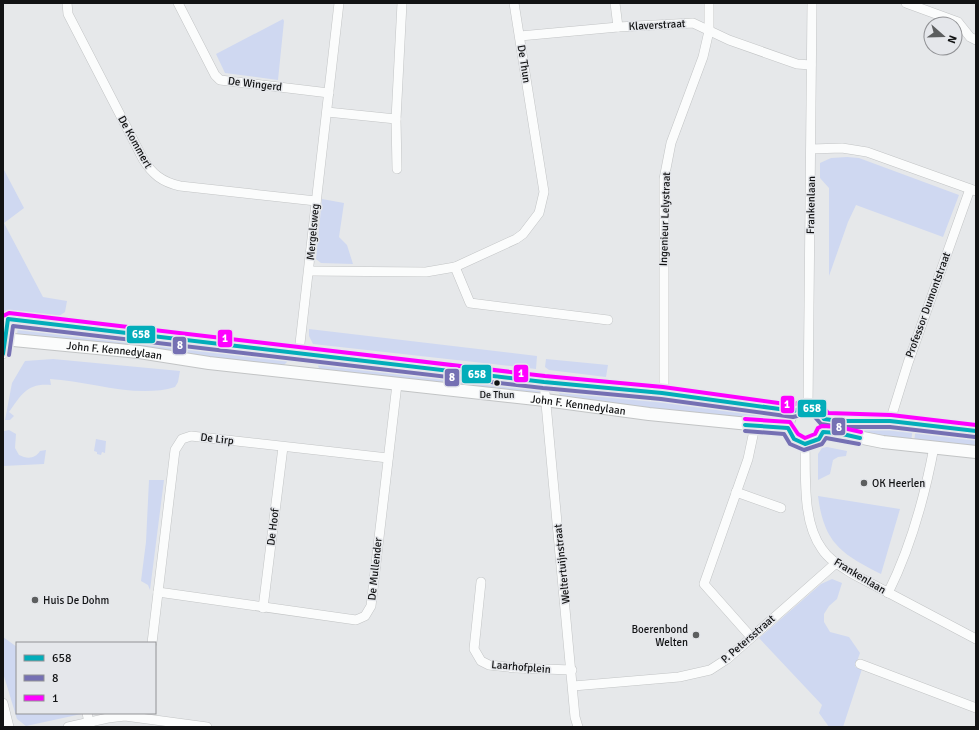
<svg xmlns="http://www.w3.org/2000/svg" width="979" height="730" font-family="Signika,sans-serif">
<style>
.green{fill:#cfd8f1}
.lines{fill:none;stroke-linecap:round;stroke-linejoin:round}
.street-casing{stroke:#c2c4c5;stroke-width:10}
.secondary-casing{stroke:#c2c4c5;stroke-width:14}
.street{stroke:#fbfcfc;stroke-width:9}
.secondary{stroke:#fbfcfc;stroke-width:12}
.bus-1-casing{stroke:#e5e7eb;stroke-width:7}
.bus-2-casing{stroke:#e5e7eb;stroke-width:7}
.bus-3-casing{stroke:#e5e7eb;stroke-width:7}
.bus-1{stroke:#02adba;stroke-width:4}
.bus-2{stroke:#7570b3;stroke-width:4}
.bus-3{stroke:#f0f;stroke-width:4}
.bus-dot{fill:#121314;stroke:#e5e7eb;stroke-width:1.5}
.poi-dot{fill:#5c5e5f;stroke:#e5e7eb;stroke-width:1.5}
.labels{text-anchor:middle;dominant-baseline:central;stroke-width:3;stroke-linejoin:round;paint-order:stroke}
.bus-label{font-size:10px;fill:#121314;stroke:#e5e7eb}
.street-label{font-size:11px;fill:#121314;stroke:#e5e7eb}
.poi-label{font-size:11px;fill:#121314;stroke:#e5e7eb;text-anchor:start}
.line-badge{stroke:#e5e7eb;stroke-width:1.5}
.badge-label{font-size:11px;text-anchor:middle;font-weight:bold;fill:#fff}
</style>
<rect width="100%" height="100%" fill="#e6e8ea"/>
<g class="green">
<path d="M283,19L284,21L278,80L225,73L216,54Z"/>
<path d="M847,157L859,158L959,195L943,237L856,205L848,222L829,276V188L820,178V163L831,158Z"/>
<path d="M3,168L24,208L4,223L43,297L67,301L65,312L59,316L3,311Z"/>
<path d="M322,199L344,203L339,237L347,245L353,264L321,263L316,259Z"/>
<path d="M22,325L283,355L287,358V362L282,367L17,334L18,327Z"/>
<path d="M309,329L537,356L536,369L313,344L309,336Z"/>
<path d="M53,359L180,371L178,382L175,387C137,399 89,381 50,379L51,385C27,383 22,394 9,412L14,416L10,420H5L12,383L25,361Z"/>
<path d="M546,359L608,365L606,377L549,370L545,367Z"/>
<path d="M325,360L537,385L541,388L539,395L320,370L318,366L320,362Z"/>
<path d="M566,387L770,411L769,424L561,397L559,393L562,388Z"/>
<path d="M843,424L913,427L911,442L843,429Z"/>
<path d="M916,427L976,434V449L914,442Z"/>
<path d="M9,430L16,434L15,448L19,455C27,459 35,459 40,451L46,450L44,464L3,466L4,431Z"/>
<path d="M96,439L106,441L105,453L102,452L101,455L97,454V452L94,451Z"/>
<path d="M827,447L847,451L846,456L838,457L833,460L830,474L818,480V454L822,448Z"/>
<path d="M149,480H164L150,590L148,585L141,581L146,542Z"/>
<path d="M818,496L900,509L881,574C841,554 824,543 818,496Z"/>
<path d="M832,579L842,583L837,599L829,606L824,614V622L830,632L849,637L860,653L855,667L862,669L843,727H829L819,713L822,705L759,638L821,584Z"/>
<path d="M3,637L17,647V713H86L26,726L17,719L3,673Z"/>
</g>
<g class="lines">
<g class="street-casing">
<g id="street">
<path d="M67,3L68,14L143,159C152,174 162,182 180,186L316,201"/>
<path d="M178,3L215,75L220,80L329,93"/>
<path d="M615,3L618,27"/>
<path d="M906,3L958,22L970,37L976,40"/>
<path d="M520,36L618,27L693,23L729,40L797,64L811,65"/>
<path d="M327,112L396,119"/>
<path d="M811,149L842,148L867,152L976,191"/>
<path d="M397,169L396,119L402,3"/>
<path d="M455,267L470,303L608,320"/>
<path d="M309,271L426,272L455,267L516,239L523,234L539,213L544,192L514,3"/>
<path d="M299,352L339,3"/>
<path d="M3,354L8,319"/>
<path d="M544,382L575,717L578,727"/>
<path d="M662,393L664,383V179L671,143L703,57L709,31V3"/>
<path d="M808,407L812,3"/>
<path d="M890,421L908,363L970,189"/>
<path d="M805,444C806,476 802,522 822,549C829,560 842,567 853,574L976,639"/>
<path d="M736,492L781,508"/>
<path d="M481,582L474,649L481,661L489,665L516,668L572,670"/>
<path d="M158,592L356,620L365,616L371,606L397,384"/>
<path d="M888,593C910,549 925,495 934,447"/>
<path d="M263,608L283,447"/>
<path d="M751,637L704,584L748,459L755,426"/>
<path d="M152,643L175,450L182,439L191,436L388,458"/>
<path d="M860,664L976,708"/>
<path d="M573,686L679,677L710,670L727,659L836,563"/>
<path d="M3,703L9,727"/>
<path d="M87,713L90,727"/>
<path d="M68,727L108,718L125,716L207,727"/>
</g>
</g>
<g class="secondary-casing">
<g id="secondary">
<path d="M3,318L544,382L662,393L794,411"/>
<path id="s1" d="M3,339L139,352L209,363L545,400L649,414L788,428"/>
<circle cx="806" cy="425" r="18"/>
<path d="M824,419L840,421H890L976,431"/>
<path d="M823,432L838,433L883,442L976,452"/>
</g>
</g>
<use href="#street" class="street"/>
<use href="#secondary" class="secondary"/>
<g class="bus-1-casing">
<g id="bus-1">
<path d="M3,354L8,319L544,382L662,393L794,411C806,405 817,407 824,419L840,421H890L976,431"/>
<path d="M745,425L788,428L794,439L805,444L819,439L823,432L838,433L860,438"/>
</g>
</g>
<g class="bus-2-casing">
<g id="bus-2">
<path d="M9,355L13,326L543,388L661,399L793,417L810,413L814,416L821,424L840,427H890L975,437"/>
<path d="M745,431L784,434L790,444L804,450L822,444L826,438L859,444"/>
</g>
</g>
<g class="bus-3-casing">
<g id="bus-3">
<path d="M3,316L9,313L545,376L663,387L793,405C806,398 820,401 828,413L891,415L976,425"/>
<path d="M745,419L790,422L798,434L805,438L815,434L818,428L822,426L839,427L861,432"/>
</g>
</g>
<use href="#bus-1" class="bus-1"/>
<use href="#bus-2" class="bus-2"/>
<use href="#bus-3" class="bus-3"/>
</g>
<circle class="bus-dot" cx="497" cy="383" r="3.5"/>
<g class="poi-dot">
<circle cx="864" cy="483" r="4"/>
<circle cx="35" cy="600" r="4"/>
<circle cx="696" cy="635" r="4"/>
</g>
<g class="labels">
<g class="bus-label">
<text x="497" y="395">De Thun</text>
</g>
<g class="street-label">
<text transform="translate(657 25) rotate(-3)">Klaverstraat</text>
<text transform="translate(524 64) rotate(81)">De Thun</text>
<text transform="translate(255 84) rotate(7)">De Wingerd</text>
<text transform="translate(135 142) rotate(61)">De Kommert</text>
<text transform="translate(811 205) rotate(-89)">Frankenlaan</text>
<text transform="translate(665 219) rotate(-88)">Ingenieur Lelystraat</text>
<text transform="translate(313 232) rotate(-85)">Mergelsweg</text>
<text transform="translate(928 305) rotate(-70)">Professor Dumontstraat</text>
<text stroke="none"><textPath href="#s1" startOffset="112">John F. Kennedylaan</textPath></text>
<text stroke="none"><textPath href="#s1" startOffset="579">John F. Kennedylaan</textPath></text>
<text transform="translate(217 439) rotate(7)">De Lirp</text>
<text transform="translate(273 527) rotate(-83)">De Hoof</text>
<text transform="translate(562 564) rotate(-96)">Weltertuijnstraat</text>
<text transform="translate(375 569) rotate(-84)">De Mullender</text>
<text transform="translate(860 576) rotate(31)">Frankenlaan</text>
<text transform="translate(748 639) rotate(-41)">P. Petersstraat</text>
<text transform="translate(521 667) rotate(5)">Laarhofplein</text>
</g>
<g class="poi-label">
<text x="872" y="483">OK Heerlen</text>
<text x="43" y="600">Huis De Dohm</text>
<text x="688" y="629" text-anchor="end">Boerenbond<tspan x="688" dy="13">Welten</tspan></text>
</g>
</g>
<g class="line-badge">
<rect x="126" y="325" width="30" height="19" rx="4" fill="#02adba"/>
<rect x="217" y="329" width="16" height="19" rx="4" fill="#f0f"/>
<rect x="172" y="336" width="15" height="19" rx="4" fill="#7570b3"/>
<rect x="513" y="364" width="16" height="19" rx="4" fill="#f0f"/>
<rect x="461" y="364" width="31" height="20" rx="4" fill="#02adba"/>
<rect x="444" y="368" width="16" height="19" rx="4" fill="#7570b3"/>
<rect x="780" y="395" width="15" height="19" rx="4" fill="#f0f"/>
<rect x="797" y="399" width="30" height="19" rx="4" fill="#02adba"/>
<rect x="831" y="417" width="15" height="19" rx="4" fill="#7570b3"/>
</g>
<g class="badge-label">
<text x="141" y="338">658</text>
<text x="225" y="342">1</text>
<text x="180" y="349">8</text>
<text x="521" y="377">1</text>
<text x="477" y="378">658</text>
<text x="452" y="381">8</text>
<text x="787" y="408">1</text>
<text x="812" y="412">658</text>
<text x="839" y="431">8</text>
</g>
<rect width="979" height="730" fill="none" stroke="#121314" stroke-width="8"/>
<rect x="16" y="642" width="140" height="72" fill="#e5e7eb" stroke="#919295"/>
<rect x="24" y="655" width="20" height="6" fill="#02adba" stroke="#919295"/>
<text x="52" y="662" font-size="12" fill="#121314">658</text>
<rect x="24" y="675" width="20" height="6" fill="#7570b3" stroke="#919295"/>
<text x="52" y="682" font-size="12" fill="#121314">8</text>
<rect x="24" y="695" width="20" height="6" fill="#ff00ff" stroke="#919295"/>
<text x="52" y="702" font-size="12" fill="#121314">1</text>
<g transform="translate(943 36) rotate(110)"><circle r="19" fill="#e5e7eb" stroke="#919295"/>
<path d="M0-3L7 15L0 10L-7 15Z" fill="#5c5e5f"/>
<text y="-6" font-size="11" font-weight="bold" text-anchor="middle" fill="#121314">N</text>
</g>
</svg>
